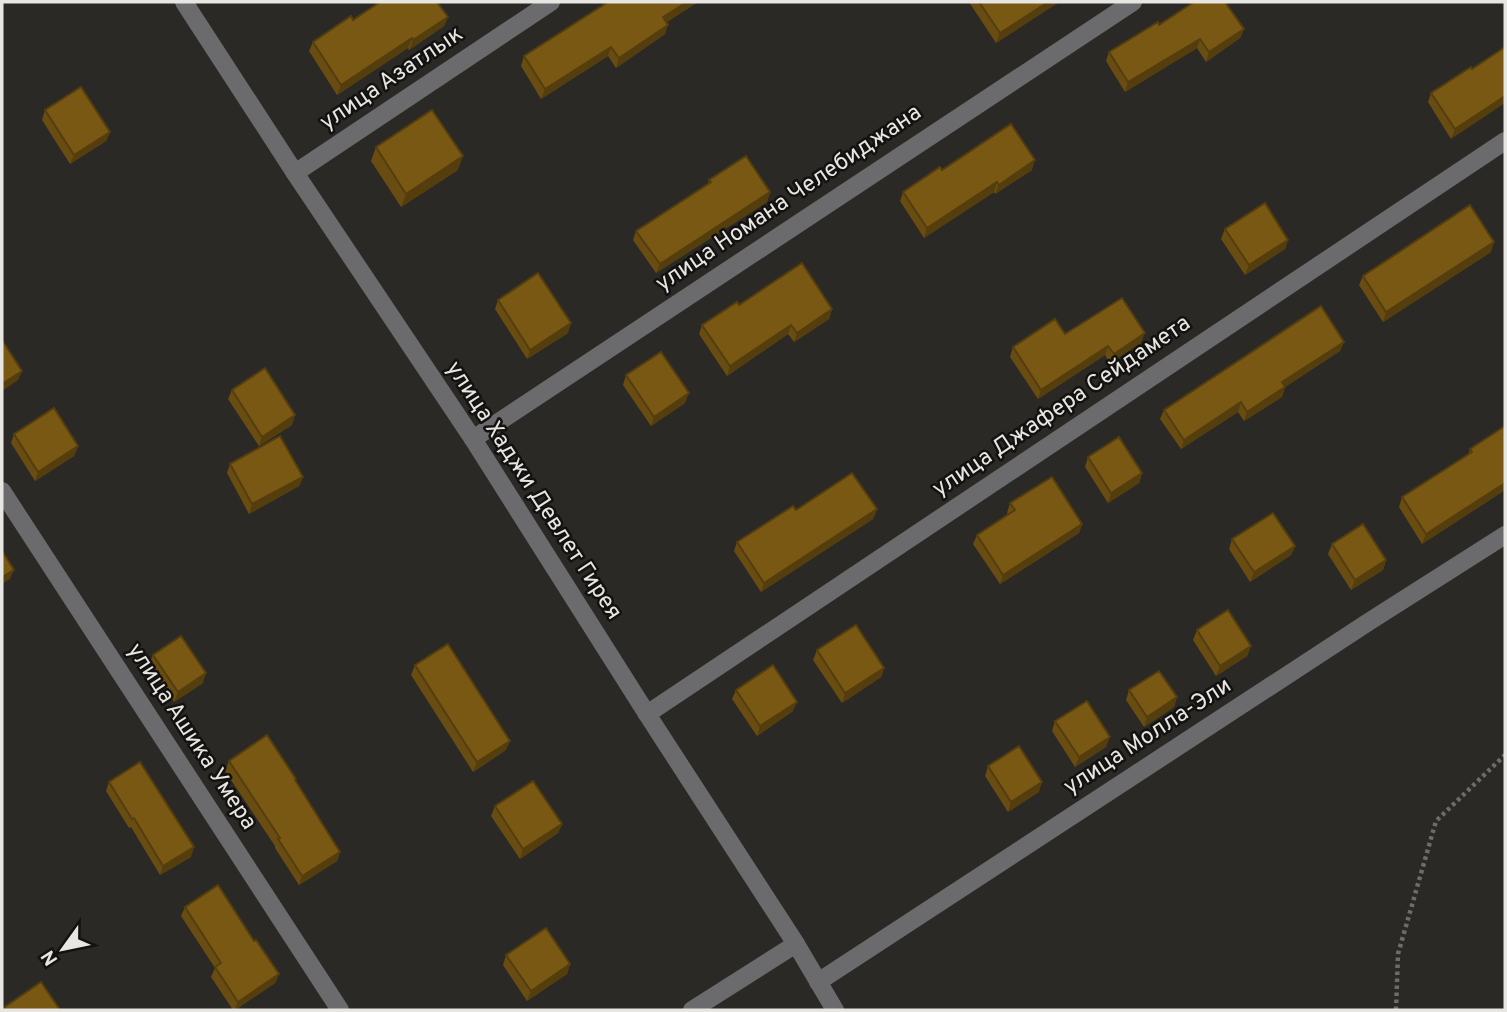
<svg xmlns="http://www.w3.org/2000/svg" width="1507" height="1012" font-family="Overpass,sans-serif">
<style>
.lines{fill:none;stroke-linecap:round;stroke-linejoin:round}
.path{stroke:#6e6c69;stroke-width:4.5;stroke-dasharray:3.5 3.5;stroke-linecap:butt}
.minor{stroke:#6b6b6d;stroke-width:18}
.wall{fill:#684c11}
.shaded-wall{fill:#553e0e}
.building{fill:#795814;stroke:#553e0e;stroke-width:2}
.labels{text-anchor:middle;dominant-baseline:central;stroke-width:5;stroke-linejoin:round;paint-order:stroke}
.street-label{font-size:23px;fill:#e7e6e3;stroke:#131210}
</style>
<rect width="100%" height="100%" fill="#2b2926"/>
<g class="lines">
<path class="path" d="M1396,1010L1398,954L1436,821L1505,755"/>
<g class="minor">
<path d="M184,2L295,173L473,439L647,714L796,944L835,1010"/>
<path d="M295,173L551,2"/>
<path d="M473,439L1133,2"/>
<path d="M2,491L340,1010"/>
<path d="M647,714L1505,141"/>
<path d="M818,982L1370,621L1505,535"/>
<path d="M692,1010L796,944"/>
</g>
</g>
<g class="wall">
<path d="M608,2H698L667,22L665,34L616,68L608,56L541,99L521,66L524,56Z"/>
<path d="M969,2H1059L996,43Z"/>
<path d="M448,17L444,26L409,50L408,48L337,95L309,51L313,42L353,20Z"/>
<path d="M1244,29L1240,38L1206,62L1197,48L1125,92L1106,61L1109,52Z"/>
<path d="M1505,47L1451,139L1428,102L1431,93L1472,69Z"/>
<path d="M45,110L110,132L106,141L70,164L42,120Z"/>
<path d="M376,147L458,170L401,207L371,161Z"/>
<path d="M942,170H1032L995,194L994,192L924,238L900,201L903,192Z"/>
<path d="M709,180L770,192L767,202L656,273L633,240L636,231L708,184Z"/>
<path d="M1225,229L1288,240L1285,249L1245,275L1221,239Z"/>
<path d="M1491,252L1383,322L1359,285L1363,276Z"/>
<path d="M498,300L568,333L527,359L495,309Z"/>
<path d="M739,305L832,309L829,319L794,342L788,334L727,376L699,334L702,325Z"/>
<path d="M1065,334L1141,343L1110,363L1105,355L1038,399L1010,357L1013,347Z"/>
<path d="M1344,342L1340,351L1285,387L1282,397L1244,421L1238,412L1181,449L1160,419L1164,410Z"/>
<path d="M626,375L685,403L651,426L623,385Z"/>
<path d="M232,390L292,425L259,446L228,399Z"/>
<path d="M1505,426V490L1422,544L1399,507L1402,497L1468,455L1470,449Z"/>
<path d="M14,434L78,446L74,456L35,481L11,443Z"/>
<path d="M1088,457L1142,473L1139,483L1108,503L1085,467Z"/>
<path d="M230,464L303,477L299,486L249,514L227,473Z"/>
<path d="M1010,503L1082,524L1079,533L1000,584L973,544L977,535L1008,514L1007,513Z"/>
<path d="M877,509L873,519L761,592L734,551L737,542L796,510Z"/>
<path d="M1232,539L1295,546L1291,555L1250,582L1229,549Z"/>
<path d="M1332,544L1386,560L1383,570L1351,590L1328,554Z"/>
<path d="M1197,630L1251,646L1247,656L1216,676L1193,640Z"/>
<path d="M817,650L884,668L881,677L842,703L813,660Z"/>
<path d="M153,655L203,683L174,702L149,664Z"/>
<path d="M415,665L506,750L473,772L411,675Z"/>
<path d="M736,690L793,711L757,736L732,699Z"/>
<path d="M1129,690L1177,697L1174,707L1144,727L1126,700Z"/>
<path d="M1055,721L1106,747L1075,767L1052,731Z"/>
<path d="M229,761L296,779V782L340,852L337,861L299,885L275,848V846L225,771Z"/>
<path d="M988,766L1039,792L1008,812L985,776Z"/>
<path d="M109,782L191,857L160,875L131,827L129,828L106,791Z"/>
<path d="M495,806L562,824L558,833L520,859L491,816Z"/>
<path d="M185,907L254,941L279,974L275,983L235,1010H233L211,977L215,968L181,916Z"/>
<path d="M506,955L570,964L567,974L527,1001L503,965Z"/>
</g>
<g class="shaded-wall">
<path d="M687,2H698L660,26L663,17Z"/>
<path d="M1048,2H1059L996,43L1000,33Z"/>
<path d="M448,17L444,26L409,50L413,40Z"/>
<path d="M668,25L665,34L616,68L619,58Z"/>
<path d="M1244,29L1240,38L1206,62L1209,52Z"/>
<path d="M412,38L408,48L337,95L341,85Z"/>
<path d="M1200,39L1197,48L1125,92L1128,82Z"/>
<path d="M611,47L608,56L541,99L545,89Z"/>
<path d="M1505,96V103L1451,139L1455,129Z"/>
<path d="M110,132L106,141L70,164L74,155Z"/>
<path d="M463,156L458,170L401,207L406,194Z"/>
<path d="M1035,160L1032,170L995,194L999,185Z"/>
<path d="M997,182L994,192L924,238L927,228Z"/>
<path d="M770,192L767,202L656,273L660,264Z"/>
<path d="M1288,240L1285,249L1245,275L1249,265Z"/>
<path d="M1494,242L1491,252L1383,322L1386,312Z"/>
<path d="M832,309L829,319L794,342L797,333Z"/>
<path d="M571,323L568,333L527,359L530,350Z"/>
<path d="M791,325L788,334L727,376L730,366Z"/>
<path d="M1145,333L1141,343L1110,363L1114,354Z"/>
<path d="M1344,342L1340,351L1285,387L1282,397L1244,421L1247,412L1282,382Z"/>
<path d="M1108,346L1105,355L1038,399L1041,390Z"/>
<path d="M22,371L18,380L2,391V384Z"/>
<path d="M689,393L685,403L651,426L654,417Z"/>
<path d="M1241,402L1238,412L1181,449L1184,440Z"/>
<path d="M295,415L292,425L259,446L262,437Z"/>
<path d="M78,446L74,456L35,481L38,472Z"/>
<path d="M1142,473L1139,483L1108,503L1111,493Z"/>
<path d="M303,477L299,486L249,514L252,504Z"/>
<path d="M1505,483V490L1422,544L1426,534Z"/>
<path d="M877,509L873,519L761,592L764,583Z"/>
<path d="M1082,524L1079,533L1000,584L1003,575Z"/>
<path d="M1295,546L1291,555L1250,582L1254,572Z"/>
<path d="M1386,560L1383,570L1351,590L1355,580Z"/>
<path d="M14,570L10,579L2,584V577Z"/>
<path d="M1251,646L1247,656L1216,676L1220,666Z"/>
<path d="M884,668L881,677L842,703L845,693Z"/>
<path d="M206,673L203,683L174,702L178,692Z"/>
<path d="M1177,697L1174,707L1144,727L1147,717Z"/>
<path d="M797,702L793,711L757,736L760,726Z"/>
<path d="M1110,737L1106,747L1075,767L1079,757Z"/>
<path d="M510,741L506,750L473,772L477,762Z"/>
<path d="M1042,782L1039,792L1008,812L1011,802Z"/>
<path d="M562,824L558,833L520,859L523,849Z"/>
<path d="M194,847L191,857L160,875L163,866Z"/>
<path d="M340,852L337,861L299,885L302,876Z"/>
<path d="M570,964L567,974L527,1001L531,991Z"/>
<path d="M279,974L275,983L234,1010L238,1002Z"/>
</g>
<g class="building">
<path d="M380,2H437L448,17L413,40L412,38L341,85L313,42L351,16L353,20Z"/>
<path d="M608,2H687L663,17L668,25L619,58L611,47L545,89L524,56Z"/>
<path d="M979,2H1048L1000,33Z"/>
<path d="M1194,2H1225L1244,29L1209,52L1200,39L1128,82L1109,52L1158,22L1159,25Z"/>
<path d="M1505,47V96L1455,129L1431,93L1471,67L1472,69Z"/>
<path d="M81,87L110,132L74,155L45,110Z"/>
<path d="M432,110L463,156L406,194L376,147Z"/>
<path d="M1011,124L1035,160L999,185L997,182L927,228L903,192L940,167L942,170Z"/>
<path d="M746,156L770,192L660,264L636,231L711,182L709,180Z"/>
<path d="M1265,203L1288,240L1249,265L1225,229Z"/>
<path d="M1470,205L1494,242L1386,312L1363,276Z"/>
<path d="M802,263L832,309L797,333L791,325L730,366L702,325L737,302L739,305Z"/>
<path d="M538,273L571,323L530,350L498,300Z"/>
<path d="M1122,298L1145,333L1114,354L1108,346L1041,390L1013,347L1055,319L1065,334Z"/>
<path d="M1321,306L1344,342L1282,382L1285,387L1247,412L1241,402L1184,440L1164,410Z"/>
<path d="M2,340L22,371L2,384Z"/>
<path d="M661,352L689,393L654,417L626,375Z"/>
<path d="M265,368L295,415L262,437L232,390Z"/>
<path d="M54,408L78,446L38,472L14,434Z"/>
<path d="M1505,426V483L1426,534L1402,497L1472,452L1470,449Z"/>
<path d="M280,436L303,477L252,504L230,464Z"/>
<path d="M1119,437L1142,473L1111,493L1088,457Z"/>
<path d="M852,473L877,509L764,583L737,542L793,506L796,510Z"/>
<path d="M1052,477L1082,524L1003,575L977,535L1015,510L1010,503Z"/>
<path d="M1273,513L1295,546L1254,572L1232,539Z"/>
<path d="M1363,524L1386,560L1355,580L1332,544Z"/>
<path d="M2,551L14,570L2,577Z"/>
<path d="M1228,610L1251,646L1220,666L1197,630Z"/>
<path d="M856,625L884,668L845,693L817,650Z"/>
<path d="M181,636L206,673L178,692L153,655Z"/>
<path d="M448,644L510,741L477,762L415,665Z"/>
<path d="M773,665L797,702L760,726L736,690Z"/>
<path d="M1159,671L1177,697L1147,717L1129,690Z"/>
<path d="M1087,701L1110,737L1079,757L1055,721Z"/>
<path d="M267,735L296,779L295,780L340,852L302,876L278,839L280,838L229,761Z"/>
<path d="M1019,746L1042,782L1011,802L988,766Z"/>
<path d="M140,762L194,847L163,866L134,818L132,819L109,782Z"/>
<path d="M533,781L562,824L523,849L495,806Z"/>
<path d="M218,885L254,941L256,940L279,974L238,1002L215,967L221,963L185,907Z"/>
<path d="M546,928L570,964L531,991L506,955Z"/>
<path d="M41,982L60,1010H3L2,1009Z"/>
</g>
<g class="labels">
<g class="street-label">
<text transform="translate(392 79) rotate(-34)">улица Азатлык</text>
<text transform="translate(789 199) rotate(-34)">улица Номана Челебиджана</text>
<text transform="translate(1062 407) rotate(-34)">улица Джафера Сейдамета</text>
<text transform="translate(533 491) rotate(57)">улица Хаджи Девлет Гирея</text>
<text transform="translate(191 737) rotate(57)">улица Ашика Умера</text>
<text transform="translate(1148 737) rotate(-33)">улица Молла-Эли</text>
</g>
</g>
<rect width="1507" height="1012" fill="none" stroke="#e7e6e3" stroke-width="7"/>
<g transform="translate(63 949) rotate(237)" stroke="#131210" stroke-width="5" paint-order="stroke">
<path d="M0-5L12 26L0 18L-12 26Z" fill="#e7e6e3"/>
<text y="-10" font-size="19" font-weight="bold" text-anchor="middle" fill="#e7e6e3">N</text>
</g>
</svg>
